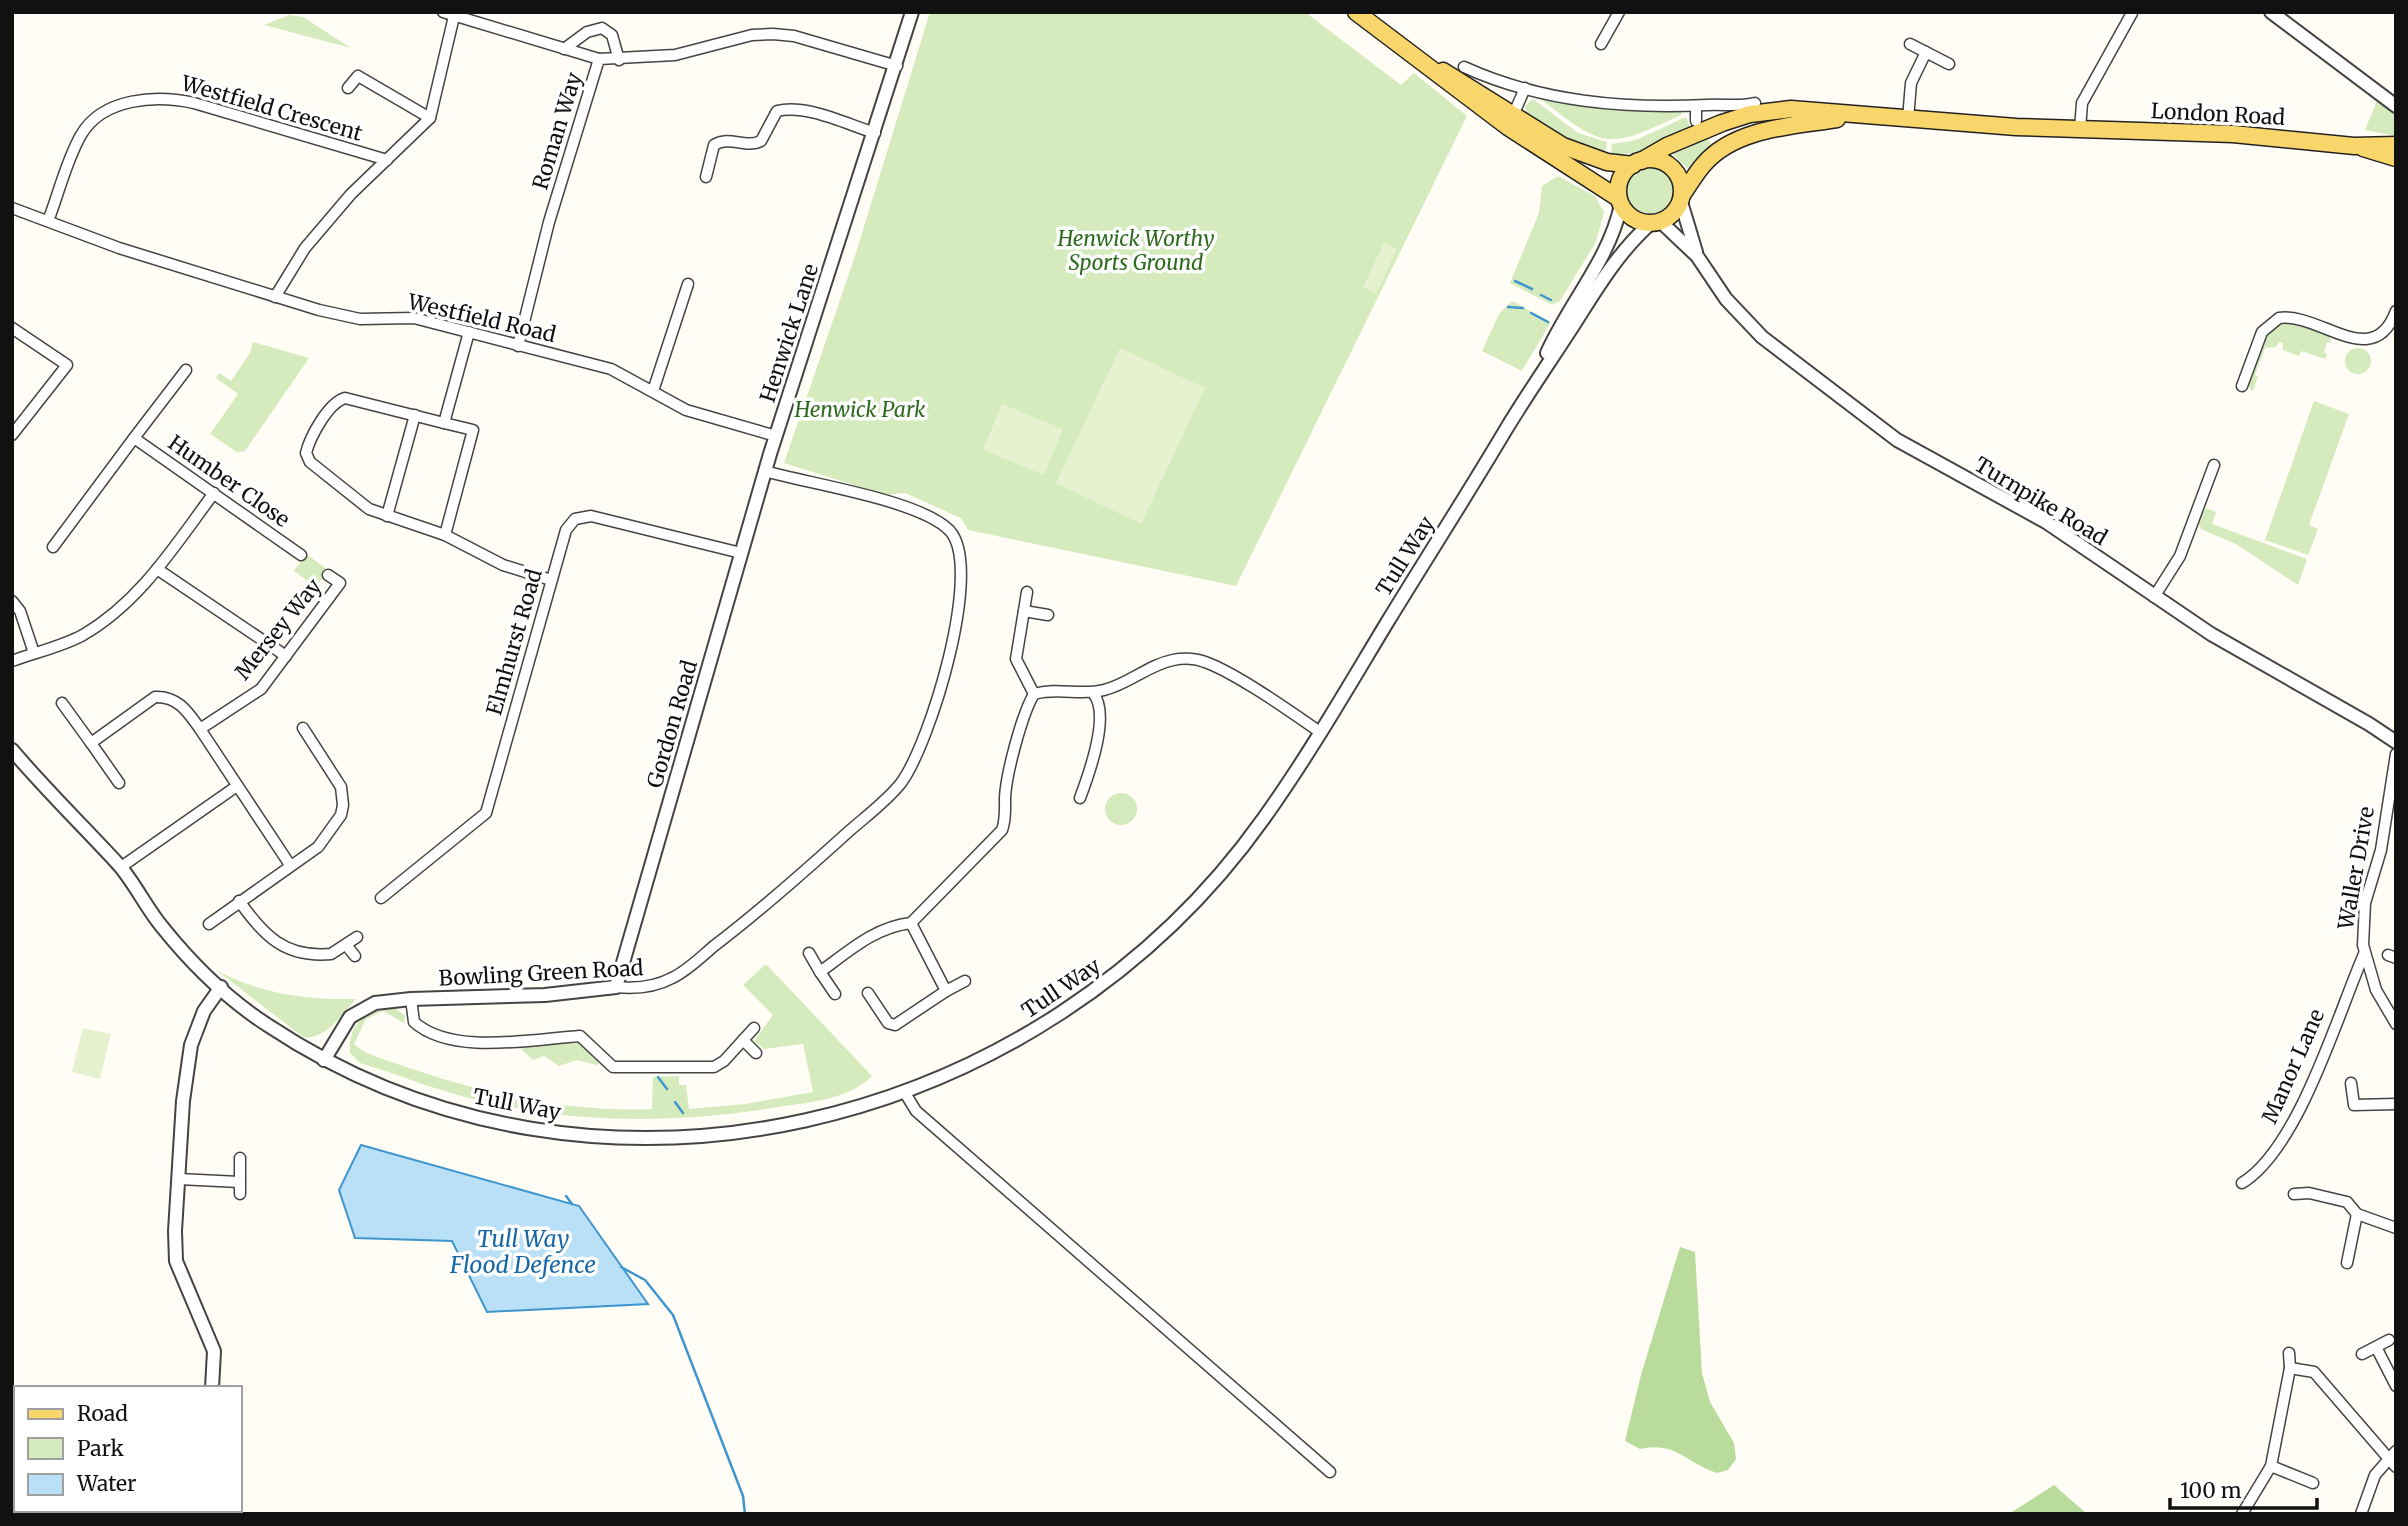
<svg xmlns="http://www.w3.org/2000/svg" width="2408" height="1526" font-family="Merriweather,serif">
<style>
.green{fill:#d5ebbd}
.forest{fill:#b9dc9c}
.pitch{fill:#e6f2cf}
.water{fill:#b9e0f7;stroke:#3f96cf;stroke-width:2}
.lines{fill:none;stroke-linecap:round;stroke-linejoin:round}
.stream{stroke:#3f96cf;stroke-width:2.5}
.minor-casing{stroke:#444;stroke-width:13}
.tertiary-casing{stroke:#444;stroke-width:16}
.primary-casing{stroke:#222;stroke-width:19}
.minor{stroke:#fff;stroke-width:10}
.tertiary{stroke:#fff;stroke-width:12}
.primary{stroke:#f9d66b;stroke-width:16}
.labels{text-anchor:middle;dominant-baseline:central;stroke-width:7;stroke-linejoin:round;paint-order:stroke}
.street-label{font-size:21px;fill:#111;stroke:#fff}
.park-label{font-size:21px;font-style:italic;fill:#2f6b1f;stroke:#fff}
.water-label{font-size:23px;font-style:italic;fill:#1768a6;stroke:#fff}
</style>
<rect width="100%" height="100%" fill="#fffdf5"/>
<g class="green">
<path d="M930,12H1305L1401,85L1414,73L1467,116L1236,586L968,530L961,518L905,493L886,495L784,463L855,256Z"/>
<path d="M289,15L303,17L351,48L264,25Z"/>
<path d="M1538,97L1590,106L1682,111L1681,115C1605,151 1604,148 1538,97Z"/>
<path d="M2378,98L2396,115V136L2365,130Z"/>
<path d="M1533,99L1578,133L1607,142L1605,154L1565,140L1527,116L1525,106Z"/>
<path d="M1686,117L1692,131L1633,153L1611,155L1612,144L1636,140Z"/>
<path d="M1707,138L1712,145L1688,169L1673,154Z"/>
<circle cx="1651" cy="192" r="24"/>
<path d="M1558,176L1595,196L1604,212L1596,242L1560,301L1552,305L1510,283L1539,213L1542,186Z"/>
<path d="M1512,301L1551,322L1522,371L1482,351L1499,314Z"/>
<path d="M2291,322L2324,332L2323,334L2330,337L2331,343L2327,342L2324,352L2327,354L2325,359L2301,351L2299,356L2283,350V343L2279,342L2276,347L2265,348L2255,375L2258,377L2253,391L2251,390L2248,384C2257,360 2261,326 2291,322Z"/>
<path d="M253,342L309,358L245,451L237,452L210,434L238,394L216,378L219,373L231,381L250,353Z"/>
<circle cx="2358" cy="361" r="13"/>
<path d="M2314,401L2349,414L2309,525L2318,529L2308,555L2265,540Z"/>
<path d="M2206,508L2216,512L2212,524L2307,559L2298,585L2236,544L2201,529L2198,523Z"/>
<path d="M306,554L328,570L316,587L294,571Z"/>
<circle cx="1121" cy="809" r="16"/>
<path d="M766,964L872,1076C848,1100 810,1102 778,1107C679,1124 575,1124 477,1100C438,1091 399,1075 360,1063L350,1053C347,1023 368,1010 394,1007L405,1016L404,1023L383,1011L366,1019L354,1044C367,1056 387,1060 403,1066C482,1093 568,1113 652,1109L653,1077L679,1076V1085H686L689,1109L745,1104L813,1092L803,1044L764,1049L754,1041L773,1015L743,985Z"/>
<path d="M216,970C261,994 305,1000 356,999C343,1013 325,1041 303,1037Z"/>
<path d="M578,1040L599,1063L596,1065L577,1060L559,1066L544,1056L533,1060L516,1044Z"/>
</g>
<g class="forest">
<path d="M1680,1247L1695,1252L1702,1373L1710,1402L1734,1443L1736,1459L1728,1470L1717,1473C1686,1463 1676,1441 1640,1449L1625,1441L1641,1375Z"/>
<path d="M2054,1485L2087,1514H2009Z"/>
</g>
<g class="pitch">
<path d="M1384,243L1397,249L1376,294L1363,287Z"/>
<path d="M1120,348L1205,388L1141,524L1056,483Z"/>
<path d="M1002,404L1063,429L1044,475L983,450Z"/>
<path d="M83,1028L111,1034L100,1079L72,1072Z"/>
</g>
<path class="water" d="M361,1145L579,1206L648,1304L487,1312L452,1241L355,1238L339,1190Z"/>
<g class="lines">
<g class="stream">
<path d="M1515,281L1532,289"/>
<path d="M1541,295L1551,300"/>
<path d="M1508,307L1523,308"/>
<path d="M1531,313L1548,322"/>
<path d="M658,1077L667,1089"/>
<path d="M675,1102L683,1113"/>
<path d="M566,1196L572,1204"/>
<path d="M621,1267L645,1280L673,1315L743,1496L745,1514"/>
</g>
<g class="minor-casing">
<g id="minor">
<path d="M443,12L599,59"/>
<path d="M1601,44L1619,12"/>
<path d="M1910,44L1949,64"/>
<path d="M564,49L587,32L602,28L612,35L619,60"/>
<path d="M1464,67C1541,102 1624,109 1707,105C1723,104 1739,107 1755,103"/>
<path d="M348,88L358,76L430,118"/>
<path d="M1908,119L1911,83L1926,52"/>
<path d="M1511,120L1525,88"/>
<path d="M1696,121V106"/>
<path d="M2080,129L2082,103L2132,13"/>
<path d="M706,177L714,145C730,135 745,149 761,141L777,111C807,104 846,124 875,133"/>
<path d="M12,208L119,248L319,310L360,319L414,318L611,369L686,410L776,436"/>
<path d="M48,221C59,193 66,161 81,135C103,97 157,95 194,103L387,160"/>
<path d="M275,297L305,248L351,194L430,118L455,12"/>
<path d="M12,328L67,365L12,435"/>
<path d="M469,332L444,423L473,430L445,535L503,565L551,580"/>
<path d="M518,346L549,222L599,59L675,55L752,35L773,34L794,36L897,66"/>
<path d="M2242,386L2262,332L2279,318C2320,312 2373,373 2396,311"/>
<path d="M653,391L688,284"/>
<path d="M444,423L345,398C328,403 310,437 306,453L310,462L369,509L445,535"/>
<path d="M134,438L186,370"/>
<path d="M387,516L415,415"/>
<path d="M53,547L134,438L301,555"/>
<path d="M157,569L286,656"/>
<path d="M1027,592L1016,659L1034,694"/>
<path d="M2154,597L2180,556L2214,465"/>
<path d="M12,601L20,611L34,653"/>
<path d="M1024,611L1048,615"/>
<path d="M12,661C36,652 61,647 83,635C141,601 175,545 214,493"/>
<path d="M62,703L91,743L155,697C178,696 188,712 200,729L261,689L340,583L328,575"/>
<path d="M200,729L290,865"/>
<path d="M91,743L119,783"/>
<path d="M2396,754L2381,850L2365,903L2363,945L2376,990L2396,1024"/>
<path d="M1080,798C1089,774 1111,714 1093,693"/>
<path d="M121,867L237,786"/>
<path d="M381,898L486,813L566,530L575,519L591,516L741,553"/>
<path d="M239,901C265,936 284,958 331,954L357,937"/>
<path d="M911,923L946,991L965,981"/>
<path d="M209,924L318,847L341,815L343,805L341,787L303,728"/>
<path d="M346,945L355,956"/>
<path d="M809,953L820,972"/>
<path d="M2388,955L2396,958"/>
<path d="M616,987C635,989 655,987 672,978C687,971 701,957 714,946C760,911 804,872 847,833C865,817 887,801 901,783C930,744 984,569 950,531C921,500 809,484 765,471"/>
<path d="M868,993L888,1023L895,1025L946,991"/>
<path d="M835,994L820,972C849,951 875,927 911,923L1002,830C1006,819 1005,810 1005,798C1006,774 1022,714 1034,694C1058,687 1080,696 1104,690C1129,684 1148,665 1173,660C1182,658 1195,658 1205,662C1236,673 1291,712 1320,732"/>
<path d="M411,999L414,1022C452,1056 532,1039 580,1036L613,1067H714L724,1061L754,1028"/>
<path d="M743,1040L756,1053"/>
<path d="M2351,1083L2354,1105L2396,1104"/>
<path d="M905,1093L916,1111L1330,1472"/>
<path d="M240,1158V1194"/>
<path d="M179,1179L239,1182"/>
<path d="M2242,1183C2299,1148 2337,1016 2364,954"/>
<path d="M2294,1194L2309,1193L2347,1202L2357,1214L2396,1228"/>
<path d="M2347,1263L2357,1214"/>
<path d="M2376,1347L2396,1386"/>
<path d="M2362,1354L2389,1340"/>
<path d="M2290,1368L2314,1372L2396,1467"/>
<path d="M2271,1466L2313,1483"/>
<path d="M2242,1514L2271,1466L2290,1368L2289,1353"/>
<path d="M2361,1514L2375,1475L2396,1451"/>
</g>
</g>
<g class="tertiary-casing">
<g id="tertiary">
<path d="M2271,12L2396,106"/>
<path d="M1681,202L1696,252"/>
<path d="M1660,221L1697,256L1726,299L1762,337L1897,440L2046,522L2211,634L2369,724L2396,742"/>
<path d="M1547,353C1570,302 1609,260 1621,205"/>
<path d="M12,750C46,790 83,826 118,864C135,883 146,908 163,928C192,964 230,1001 269,1026C595,1242 1042,1131 1264,818C1309,755 1348,687 1388,621C1427,557 1467,495 1505,431C1526,396 1549,363 1571,329C1596,290 1617,253 1651,223"/>
<path d="M324,1060L350,1017L375,1003L411,999L545,995L616,987L770,454L912,12"/>
<path d="M212,1388L214,1351L176,1261L175,1231L183,1101L191,1045L204,1011L221,987"/>
<path d="M187,1514L188,1510"/>
</g>
</g>
<g class="primary-casing">
<g id="primary">
<path d="M1356,12L1508,127L1618,198"/>
<path d="M1443,71L1563,146L1607,162L1633,165"/>
<path d="M2363,148L2396,158"/>
<circle cx="1650" cy="191" r="32"/>
<path d="M1641,161L1667,146L1722,123L1750,114L1791,109L2016,127L2233,134L2354,146L2396,145"/>
<path d="M1682,195C1689,185 1696,173 1704,164C1735,128 1793,126 1837,119"/>
</g>
</g>
<use href="#minor" class="minor"/>
<use href="#tertiary" class="tertiary"/>
<use href="#primary" class="primary"/>
</g>
<g class="labels">
<g class="street-label">
<text transform="translate(272 108) rotate(16)">Westfield Crescent</text>
<text transform="translate(2218 114) rotate(3)">London Road</text>
<text transform="translate(557 131) rotate(-73)">Roman Way</text>
<text transform="translate(482 318) rotate(13)">Westfield Road</text>
<text transform="translate(789 333) rotate(-72)">Henwick Lane</text>
<text transform="translate(229 481) rotate(35)">Humber Close</text>
<text transform="translate(2041 501) rotate(31)">Turnpike Road</text>
<text transform="translate(1405 556) rotate(-58)">Tull Way</text>
<text transform="translate(278 629) rotate(-51)">Mersey Way</text>
<text transform="translate(514 642) rotate(-74)">Elmhurst Road</text>
<text transform="translate(672 724) rotate(-74)">Gordon Road</text>
<text transform="translate(2356 868) rotate(-80)">Waller Drive</text>
<text transform="translate(541 973) rotate(-3)">Bowling Green Road</text>
<text transform="translate(1061 988) rotate(-34)">Tull Way</text>
<text transform="translate(2293 1066) rotate(-66)">Manor Lane</text>
<text transform="translate(517 1104) rotate(11)">Tull Way</text>
</g>
<g class="park-label">
<text x="1136" y="238">Henwick Worthy<tspan x="1136" dy="24">Sports Ground</tspan></text>
<text x="860" y="409">Henwick Park</text>
</g>
<g class="water-label">
<text x="523" y="1238">Tull Way<tspan x="523" dy="26">Flood Defence</tspan></text>
</g>
</g>
<rect width="2408" height="1526" fill="none" stroke="#111111" stroke-width="28"/>
<rect x="14" y="1386" width="228" height="126" fill="#ffffff" stroke="#a0a0a0" stroke-width="2"/>
<rect x="28" y="1409" width="35" height="10" fill="#f9d66b" stroke="#a0a0a0" stroke-width="2"/>
<text x="77" y="1421" font-size="21" fill="#111111">Road</text>
<rect x="28" y="1438" width="35" height="21" fill="#d5ebbd" stroke="#a0a0a0" stroke-width="2"/>
<text x="77" y="1456" font-size="21" fill="#111111">Park</text>
<rect x="28" y="1474" width="35" height="21" fill="#b9e0f7" stroke="#a0a0a0" stroke-width="2"/>
<text x="77" y="1491" font-size="21" fill="#111111">Water</text>
<path d="M2170 1498v10h147v-10" fill="none" stroke="#111111" stroke-width="3.5"/>
<text x="2180" y="1498" font-size="21" fill="#111111" stroke="#ffffff" stroke-width="5" paint-order="stroke">100 m</text>
</svg>
